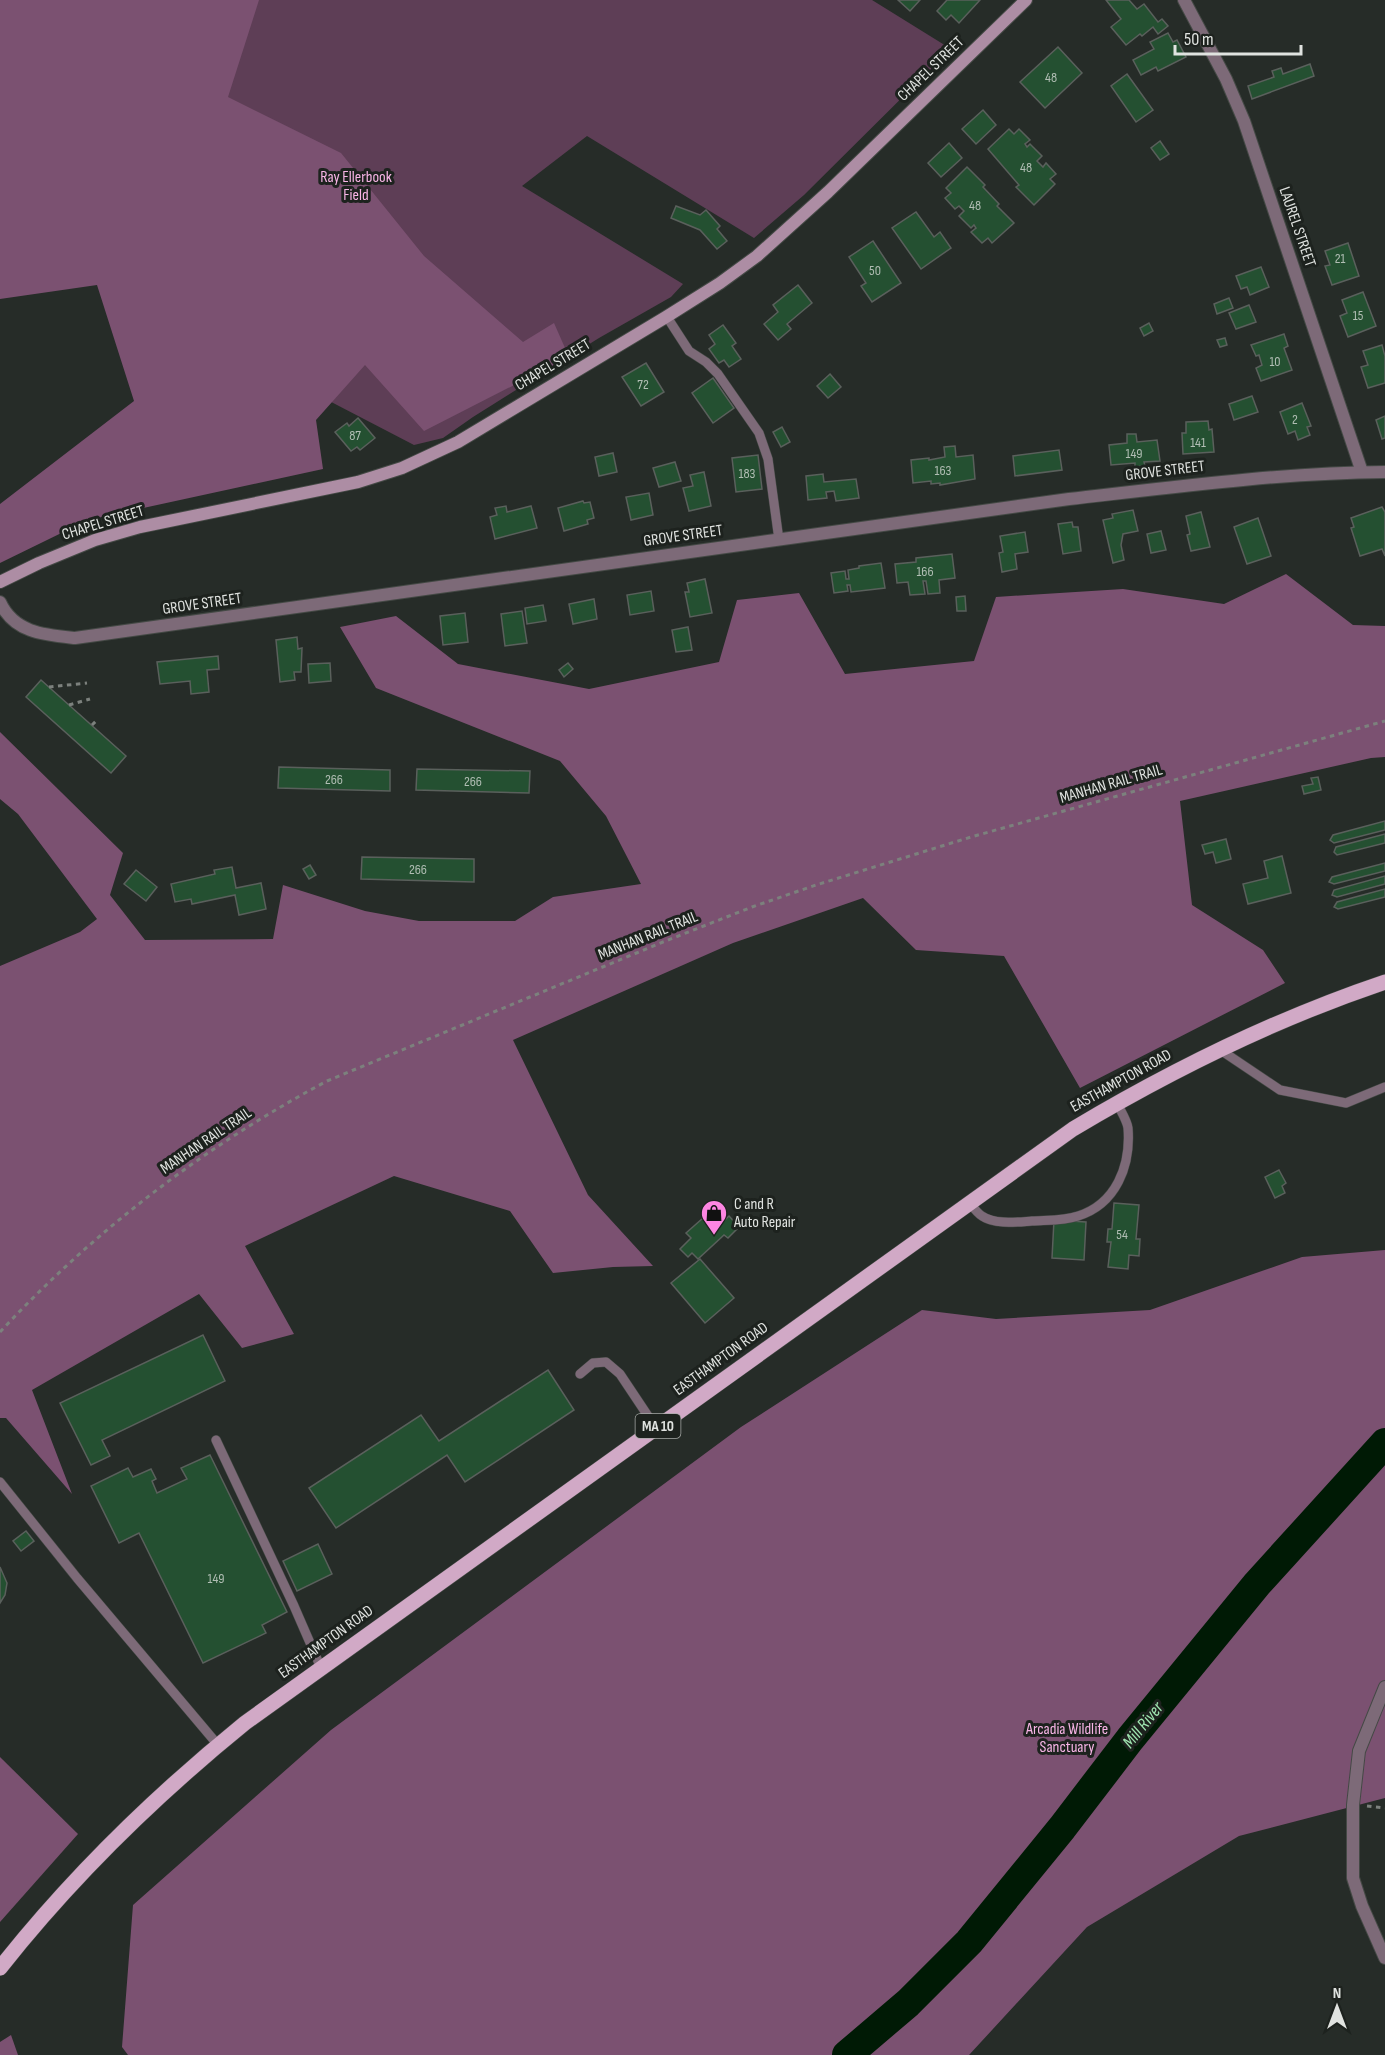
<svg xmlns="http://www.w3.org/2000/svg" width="1385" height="2055" font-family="'Sofia Sans Condensed',sans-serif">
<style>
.green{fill:#5e3e56}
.forest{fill:#7b5171}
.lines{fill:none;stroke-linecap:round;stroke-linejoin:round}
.river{stroke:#001a05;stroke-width:30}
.building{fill:#245031;stroke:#5a605c;stroke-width:1.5}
.lane-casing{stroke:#444945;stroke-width:10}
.street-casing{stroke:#444945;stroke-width:14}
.secondary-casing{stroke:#444945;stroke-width:14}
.primary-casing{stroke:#444945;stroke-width:16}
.path{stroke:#7c817d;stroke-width:3;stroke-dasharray:4.5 4.5;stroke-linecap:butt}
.lane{stroke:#7d6a78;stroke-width:9}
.street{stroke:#7d6a78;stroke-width:12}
.secondary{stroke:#ad8da4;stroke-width:12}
.primary{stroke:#d1a9c6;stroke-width:15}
.labels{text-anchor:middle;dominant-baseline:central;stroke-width:6;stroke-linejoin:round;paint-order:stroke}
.number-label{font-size:14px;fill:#b1beb4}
.shield{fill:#1d221e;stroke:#a6a9a6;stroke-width:1.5}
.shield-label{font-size:15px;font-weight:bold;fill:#e0e3e0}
.street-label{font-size:16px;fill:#e0e3e0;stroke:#1d221e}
.park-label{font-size:16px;fill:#f9b5e7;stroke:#1d221e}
.poi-label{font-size:16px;fill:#e0e3e0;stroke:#1d221e;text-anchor:start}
.water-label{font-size:18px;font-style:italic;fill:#a0e6b1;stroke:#1d221e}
</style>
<rect width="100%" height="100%" fill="#262c28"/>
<path class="green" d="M240,0H872L951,49L804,195L754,238L587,136L522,186L683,284L671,297L599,338L473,417L443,438L414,445L312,392L182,182Z"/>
<g class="forest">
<path d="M0,0H259L228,97L341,153L424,256L523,342L554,323L569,357L424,431L365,365L316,420L323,469L88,520L0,563V504L134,401L97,285L0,299Z"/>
<path d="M1286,574L1353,625L1385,626V757L1371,758L1180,801L1192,905L1263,950L1285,983L1080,1088L1004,956L916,950L863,898L733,943L513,1040L588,1195L653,1266L613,1267L553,1273L510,1211L394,1176L245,1246L294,1334L242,1348L199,1294L32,1390L72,1494L6,1418H0V966L80,932L97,919L18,814L0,799V732L123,853L110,895L145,940L273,939L283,885L365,911L419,921H515L553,897L641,884L606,816L560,761L376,688L340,627L396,616L458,664L589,689L719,662L737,600L799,593L845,674L974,661L996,597L1123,589L1224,604Z"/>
<path d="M1385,1250V1798L1239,1836L1087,1927L969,2055H128L122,2047L133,1905L331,1730L741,1427L922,1310L996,1319L1150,1310L1302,1257Z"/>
<path d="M0,1757L78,1834L0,1922Z"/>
<path d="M11,2035L18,2055H0V2042Z"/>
</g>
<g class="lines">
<path class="river" d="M847,2055L908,2003L969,1942L1062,1828L1130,1739L1257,1584L1385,1443"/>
</g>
<g class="building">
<path d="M898,0H920L910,11Z"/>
<path d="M947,0H980L959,23L951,15L946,20L937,11Z"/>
<path d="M1106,0H1129L1137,9L1144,4L1158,22L1162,19L1168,26L1158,34L1153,27L1142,36L1140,34L1126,45L1111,27L1121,19Z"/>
<path d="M1168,33L1173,42L1177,40L1186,57L1158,71L1156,67L1141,75L1133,60L1154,49L1150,42Z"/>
<path d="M1058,47L1082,73L1045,108L1020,82Z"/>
<path d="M1310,64L1314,76L1252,99L1248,86L1274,77L1272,71L1281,68L1283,74Z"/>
<path d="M1127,74L1153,110L1136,122L1111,86Z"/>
<path d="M983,110L996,125L976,144L962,129Z"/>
<path d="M1009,129L1014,134L1019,129L1030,140L1025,144L1027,147L1030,144L1042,156L1037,161L1043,167L1046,163L1056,174L1050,179L1055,184L1034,205L1016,187L1019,185L988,149Z"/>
<path d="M1160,141L1169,154L1160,160L1151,148Z"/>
<path d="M949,143L962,158L941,177L928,163Z"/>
<path d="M967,167L985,185L983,187L999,204L997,206L1014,223L992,243L988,238L982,243L971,232L976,228L974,225L971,228L959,216L964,211L959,206L955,209L945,198L951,193L946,188Z"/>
<path d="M676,206L700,215L706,210L720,226L717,229L727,241L717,249L700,230L671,218Z"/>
<path d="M916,212L934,237L940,232L951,248L921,269L892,228Z"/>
<path d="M873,241L901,283L872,302L861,286L866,283L849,257Z"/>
<path d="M1348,243L1359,276L1332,285L1325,266L1330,265L1325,251Z"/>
<path d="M1261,267L1269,287L1250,295L1247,287L1241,289L1236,276Z"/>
<path d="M798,285L812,303L787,324L791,329L778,340L764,324L778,312L773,305Z"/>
<path d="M1363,292L1376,326L1348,337L1340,316L1347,313L1342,300Z"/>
<path d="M1229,298L1233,308L1217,314L1214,304Z"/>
<path d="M1249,305L1256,322L1236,329L1229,313Z"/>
<path d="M1149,323L1153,331L1144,336L1140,328Z"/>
<path d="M723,325L736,343L732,346L741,359L729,367L724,360L719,363L709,349L715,344L709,335Z"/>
<path d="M1284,334L1288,346L1284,348L1292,370L1261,381L1256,368L1262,365L1259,355L1256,356L1251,345Z"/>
<path d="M1225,338L1227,345L1220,347L1217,340Z"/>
<path d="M1382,345L1385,356V383L1368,388L1361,367L1368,365L1363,351Z"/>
<path d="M646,363L664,392L641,406L622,377Z"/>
<path d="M830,374L841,387L828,398L817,386Z"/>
<path d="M713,378L734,408L713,423L692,393Z"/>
<path d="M1252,396L1258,412L1234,420L1229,404Z"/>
<path d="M1302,403L1311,426L1307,427L1310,435L1298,440L1295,431L1288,434L1280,412Z"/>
<path d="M1385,416V438L1382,439L1376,420Z"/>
<path d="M358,418L375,438L360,450L357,447L351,451L335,432L347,423L349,426Z"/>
<path d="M1208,421L1209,430L1212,429L1214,452L1183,454L1182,433H1186V422Z"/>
<path d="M782,427L790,442L781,447L773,432Z"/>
<path d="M1127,434H1136L1137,442L1157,440L1160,461L1144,462L1145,466L1135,467V463L1111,465L1109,445L1127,443Z"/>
<path d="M955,446L956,457L973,455L975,479L940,485V483L931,484V481L913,483L911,460L929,458V460L945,457L944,447Z"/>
<path d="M1059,450L1062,470L1015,476L1013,456Z"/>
<path d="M613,453L617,472L599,476L595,457Z"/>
<path d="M758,455L762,489L736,492L732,458Z"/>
<path d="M675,462L681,481L659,487L653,468Z"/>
<path d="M704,472L711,506L689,511L683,488L693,486L690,475Z"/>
<path d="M823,474L824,482L856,479L859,498L836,501L834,491L826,492L827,498L808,500L806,476Z"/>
<path d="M649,493L653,515L631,520L626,497Z"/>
<path d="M583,501L584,503L590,502L594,518L587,520L588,524L564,531L558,508Z"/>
<path d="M506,506L507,512L531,506L537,528L495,539L490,517L497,515L495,508Z"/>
<path d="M1382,507L1385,512V556L1382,549L1360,556L1351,528L1354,527L1351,518Z"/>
<path d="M1133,510L1138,531L1123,534L1121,545L1124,560L1113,563L1103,520L1113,518L1112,514Z"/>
<path d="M1201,512L1210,547L1191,551L1187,535L1190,534L1186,516Z"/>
<path d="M1258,518L1271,556L1247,564L1234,527Z"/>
<path d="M1072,522L1073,527H1078L1081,551L1063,554L1058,524Z"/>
<path d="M1161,531L1166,550L1151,553L1147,534Z"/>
<path d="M1025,532L1028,552L1015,554L1017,569L1002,572L999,553L1003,552L1000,536Z"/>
<path d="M952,554L955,578L939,580L940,593L928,594L926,581H923L925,594L910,595L908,582L897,583L895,564L916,562V558Z"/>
<path d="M881,563L885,588L851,592L850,585H847L848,591L834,593L831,573L845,571L846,579H849L848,570L859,568V566Z"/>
<path d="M705,579L712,613L690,617L685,592H689L687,583Z"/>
<path d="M651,591L654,611L630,615L627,595Z"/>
<path d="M965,596L966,611H957L956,597Z"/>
<path d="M594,599L597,619L573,624L569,604Z"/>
<path d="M543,605L546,621L527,624L525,608Z"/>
<path d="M522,611L527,643L505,646L501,614Z"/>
<path d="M465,613L468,642L443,645L440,616Z"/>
<path d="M688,627L692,650L676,652L672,630Z"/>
<path d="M297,637L298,649L302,648L301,672H294L295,680L280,682L276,640Z"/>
<path d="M218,656L219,669L207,670L209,692L191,694L190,681L160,684L157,662Z"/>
<path d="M330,663L331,681L309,683L308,664Z"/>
<path d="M568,663L573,669L564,677L559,670Z"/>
<path d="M41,680L126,756L111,773L26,697Z"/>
<path d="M279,767L390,770V791L278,788Z"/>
<path d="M417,769L530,771L529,793L416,790Z"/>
<path d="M1318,777L1321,790L1304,794L1302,786L1313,784L1311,778Z"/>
<path d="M1385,821V830L1334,843L1330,840L1333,835Z"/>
<path d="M1385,834V843L1337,855L1334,852L1336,847Z"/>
<path d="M1226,839L1231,859L1216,863L1213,852L1205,854L1202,845Z"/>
<path d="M1282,856L1291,893L1248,904L1243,884L1268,878L1264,861Z"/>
<path d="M362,857L474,859V882L361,879Z"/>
<path d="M1385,863V871L1334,884L1329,882L1332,877Z"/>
<path d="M310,865L316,875L309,879L303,869Z"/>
<path d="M232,867L236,888L261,883L266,909L239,915L235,895L192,904L191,899L175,902L171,884L215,874L214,870Z"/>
<path d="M136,870L157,887L146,901L124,884Z"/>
<path d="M1385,876V884L1337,897L1332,895L1334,890Z"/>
<path d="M1385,889V897L1338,909L1334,907L1337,902Z"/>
<path d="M1279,1170L1286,1183L1282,1186L1285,1193L1275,1198L1265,1177Z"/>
<path d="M1114,1203L1139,1205L1136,1239H1140L1139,1256L1129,1255L1128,1269L1108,1267L1111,1242H1107L1108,1229H1112Z"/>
<path d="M729,1216L739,1227L728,1238L724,1235L698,1259L692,1253L688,1257L680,1249L691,1238L686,1233L703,1218L714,1230Z"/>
<path d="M1054,1220L1086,1222L1084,1260L1052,1258Z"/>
<path d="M700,1259L734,1298L705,1323L671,1283Z"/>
<path d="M203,1335L225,1381L102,1440L110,1456L91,1465L60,1403Z"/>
<path d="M548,1370L574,1410L465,1482L447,1455L336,1528L309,1488L421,1415L439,1441Z"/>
<path d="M210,1455L287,1612L262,1625L266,1633L203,1663L139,1533L119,1543L91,1486L128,1468L133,1477L151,1469L156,1479L152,1481L157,1493L187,1479L181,1468Z"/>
<path d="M26,1531L34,1541L21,1551L13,1541Z"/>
<path d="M318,1544L332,1574L297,1591L283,1561Z"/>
<path d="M0,1567L7,1583L5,1595L0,1603Z"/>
</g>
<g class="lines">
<g class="lane-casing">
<g id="lane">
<path d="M667,317L689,351L706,362L718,374L759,433L768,459L779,540"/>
<path d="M1219,1049L1280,1090L1346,1103L1385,1087"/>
<path d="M970,1203C973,1207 977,1213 982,1216C995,1225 1017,1222 1032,1221C1046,1220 1064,1221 1078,1216C1116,1204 1131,1166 1128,1128C1127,1120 1120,1110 1117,1103"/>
<path d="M580,1374L593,1363L606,1362L620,1374L656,1428"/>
<path d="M216,1440L294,1606L321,1668"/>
<path d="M0,1482L77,1578L218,1745"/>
</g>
</g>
<g class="street-casing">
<g id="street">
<path d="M1184,0L1226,79L1244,121L1362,472"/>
<path d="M0,602C14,633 45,635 75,638L1069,499C1174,487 1279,473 1385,472"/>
<path d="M1385,1687L1359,1751L1353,1805V1878L1362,1906L1385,1958"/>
</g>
</g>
<g class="secondary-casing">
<path id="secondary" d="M0,582L39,563L95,540L140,527L358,482L402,468L458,442L666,317L720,283L757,256L828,192L1026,0"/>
</g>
<g class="primary-casing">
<path id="primary" d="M0,1968C72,1877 155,1796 245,1723L1073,1129C1172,1070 1275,1019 1385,982"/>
</g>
<g class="path">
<path d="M49,687L87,683"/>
<path d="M69,705L90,699"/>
<path d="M92,725L98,719"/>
<path d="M0,1332C95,1230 205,1146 327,1081L663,942L752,907L816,885L971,837L1385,721"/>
<path d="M1367,1806L1385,1808"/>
</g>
<use href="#lane" class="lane"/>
<use href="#street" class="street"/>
<use href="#secondary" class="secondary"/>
<use href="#primary" class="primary"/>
</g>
<defs>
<g id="shop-pin" transform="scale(1.35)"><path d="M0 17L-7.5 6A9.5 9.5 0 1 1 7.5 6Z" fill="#fd86e2" stroke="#1d221e"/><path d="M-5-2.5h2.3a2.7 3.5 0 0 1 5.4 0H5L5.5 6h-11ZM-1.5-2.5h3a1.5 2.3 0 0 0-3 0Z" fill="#111"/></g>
</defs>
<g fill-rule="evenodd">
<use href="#shop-pin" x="714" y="1213"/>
</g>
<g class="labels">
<g class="number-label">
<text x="1051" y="77">48</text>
<text x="1026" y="167">48</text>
<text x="975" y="205">48</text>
<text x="1340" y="258">21</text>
<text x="875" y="270">50</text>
<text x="1358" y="315">15</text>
<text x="1275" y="361">10</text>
<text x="643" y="384">72</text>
<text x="1295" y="419">2</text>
<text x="355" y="435">87</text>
<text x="1198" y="442">141</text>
<text x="1134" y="453">149</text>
<text x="943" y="470">163</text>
<text x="747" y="473">183</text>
<text x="925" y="571">166</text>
<text x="334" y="779">266</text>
<text x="473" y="781">266</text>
<text x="418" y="869">266</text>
<text x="1122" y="1234">54</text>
<text x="216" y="1578">149</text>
</g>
<rect class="shield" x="635.5" y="1414" width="45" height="24" rx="4.5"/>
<g class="shield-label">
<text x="658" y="1426">MA 10</text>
</g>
<g class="street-label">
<text transform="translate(931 69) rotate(-44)">CHAPEL STREET</text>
<text transform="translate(1297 227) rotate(71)">LAUREL STREET</text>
<text transform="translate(553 365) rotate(-31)">CHAPEL STREET</text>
<text transform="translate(1165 471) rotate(-7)">GROVE STREET</text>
<text transform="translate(103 523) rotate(-17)">CHAPEL STREET</text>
<text transform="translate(683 536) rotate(-8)">GROVE STREET</text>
<text transform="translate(202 604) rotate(-8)">GROVE STREET</text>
<text transform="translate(1111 784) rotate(-16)">MANHAN RAIL TRAIL</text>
<text transform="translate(648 936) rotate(-22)">MANHAN RAIL TRAIL</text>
<text transform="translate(1121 1081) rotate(-29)">EASTHAMPTON ROAD</text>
<text transform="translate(206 1141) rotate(-34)">MANHAN RAIL TRAIL</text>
<text transform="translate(721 1359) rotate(-36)">EASTHAMPTON ROAD</text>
<text transform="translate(326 1642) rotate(-36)">EASTHAMPTON ROAD</text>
</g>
<g class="park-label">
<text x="356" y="177">Ray Ellerbook<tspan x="356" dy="18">Field</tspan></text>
<text x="1067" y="1729">Arcadia Wildlife<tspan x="1067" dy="18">Sanctuary</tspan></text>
</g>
<g class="poi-label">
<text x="734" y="1204">C and R<tspan x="734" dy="18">Auto Repair</tspan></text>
</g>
<g class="water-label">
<text transform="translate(1143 1725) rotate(-51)">Mill River</text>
</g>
</g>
<g transform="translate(1337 2007)" stroke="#1d221e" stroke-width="4.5" paint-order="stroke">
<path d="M0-4.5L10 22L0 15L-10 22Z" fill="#e0e3e0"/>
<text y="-9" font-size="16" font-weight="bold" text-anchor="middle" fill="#e0e3e0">N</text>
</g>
<path d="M1175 45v9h126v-9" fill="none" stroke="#e0e3e0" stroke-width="3"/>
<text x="1184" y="45" font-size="18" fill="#e0e3e0" stroke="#1d221e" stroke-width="4.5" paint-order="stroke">50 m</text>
</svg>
